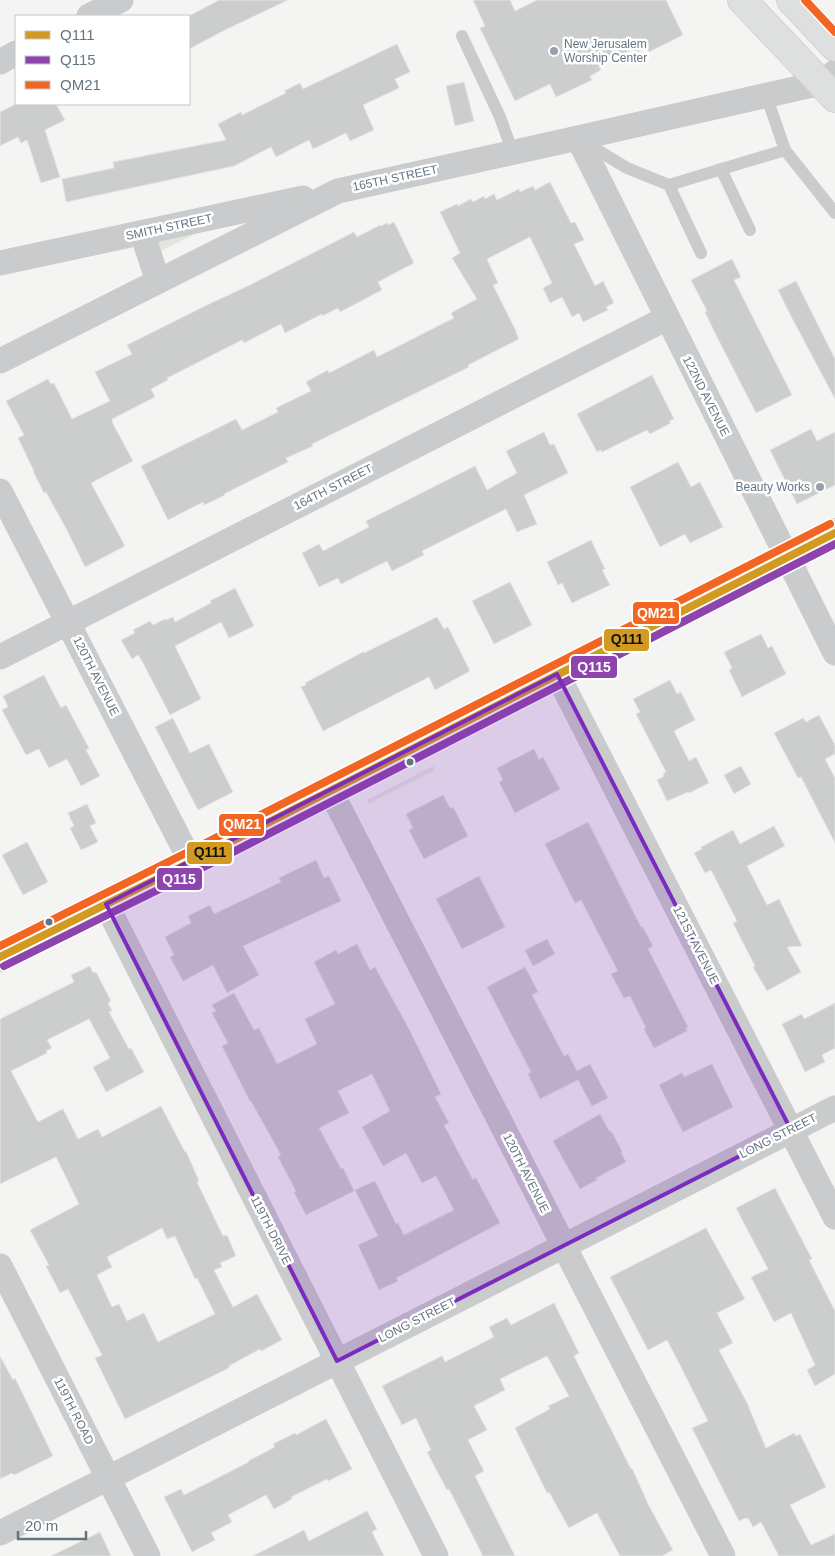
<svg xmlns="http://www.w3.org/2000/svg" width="835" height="1556" font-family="Arial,sans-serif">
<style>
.green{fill:#e3e6e0}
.building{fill:#cccece;stroke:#e3e3e2;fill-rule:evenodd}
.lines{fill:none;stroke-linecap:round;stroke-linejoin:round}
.secondary-casing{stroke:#d1d2d3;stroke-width:30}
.service{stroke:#cacbcc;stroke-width:12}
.minor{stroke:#cacbcc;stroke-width:25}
.secondary{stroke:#dedfdf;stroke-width:28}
.bus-1-casing{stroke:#fff;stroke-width:11}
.bus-2-casing{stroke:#fff;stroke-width:11}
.bus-3-casing{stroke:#fff;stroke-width:11}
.bus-1{stroke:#d29a20;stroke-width:8}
.bus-2{stroke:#8e44ad;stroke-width:8}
.bus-3{stroke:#f26522;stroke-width:8}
.marked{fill:#7b2cbf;fill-opacity:0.2;stroke:#7b2cbf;stroke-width:4;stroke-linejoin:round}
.poi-dot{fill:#96a1a9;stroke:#fff;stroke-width:2}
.bus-dot{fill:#647582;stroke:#fff;stroke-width:2}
.labels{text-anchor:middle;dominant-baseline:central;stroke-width:5;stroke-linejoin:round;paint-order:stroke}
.poi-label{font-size:12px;fill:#647582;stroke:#fff;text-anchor:start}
.street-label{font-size:12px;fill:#647582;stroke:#fff}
.line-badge{stroke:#fff;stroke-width:2}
.badge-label{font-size:14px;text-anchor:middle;font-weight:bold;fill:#fff}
.pale-badge-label{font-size:14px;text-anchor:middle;font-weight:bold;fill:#111}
</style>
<rect width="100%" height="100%" fill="#f4f4f2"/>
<g class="green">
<path d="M211,226L159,252L150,233Z"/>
<path d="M433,766L435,770L368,804L367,800Z"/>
</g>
<g class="building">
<path d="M219,0H288L225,30L189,49V16Z"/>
<path d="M473,0H510L515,11L537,0H666L683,35L649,52L647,48L635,53L633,49L599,66L601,70L590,76L592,80L556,97L550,84L515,101L480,28L485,26Z"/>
<path d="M397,44L410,72L395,79L399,88L363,105L374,130L350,141L346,133L313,149L309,140L276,157L271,147L234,166L66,202L62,179L114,168L113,162L226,140L218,124L241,112L242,115L286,93L284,91L300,83L303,89Z"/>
<path d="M464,82L474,121L455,126L446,86Z"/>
<path d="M16,104H56L65,120L45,130L60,177L41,183L27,140L21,143L18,137L0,146V112Z"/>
<path d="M550,182L571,223L575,222L584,240L574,244L595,286L603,281L614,303L606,307L608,310L583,322L579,313L572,317L562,297L550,303L543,288L552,283L530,237L526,239L487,259L498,283L493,285L517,333H516L519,339L468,365L469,367L312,444L313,446L286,458L288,462L224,494L225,495L204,505L203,502L168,520L141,466L236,419L242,430L278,412L276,408L311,391L306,382L328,370L329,373L374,350L377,357L454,318L451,313L477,299L452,258L460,253L440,212L457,204L458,206L471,199L473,202L484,196L485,199L494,194L497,200L519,189L520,192L533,186L535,190Z"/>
<path d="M394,222L414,263L378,282L382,290L340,312L338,308L322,316V314L285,333L281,324L244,343L242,340L167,378L168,380L151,389L155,397L112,419L113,422H112L133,461L91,483L125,546L85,567L68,532L46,492L44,493L33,471H34L18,438L24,435L6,401L48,379L51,384L54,383L72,419L110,401L95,372L132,354L127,345L205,306L248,286L354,232L357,237L380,225L381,226L387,223L388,225Z"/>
<path d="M732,259L741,277L734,280L792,395L756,413L714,331L705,312L707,311L691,280Z"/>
<path d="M796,281L835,359V399L792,318L778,290Z"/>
<path d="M652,375L674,419L669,421L671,423L650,434L647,430L602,452L601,450L597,452L577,414Z"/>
<path d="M811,429L817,441L835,432V485L797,504L770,450Z"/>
<path d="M544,432L550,445L554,444L568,473L524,495L537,524L517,532L506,509L422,551L424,555L392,571L387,561L341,584L338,578L319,587L302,553L319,544L323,551L369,527L366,521L475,466L487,490L517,473L506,451Z"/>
<path d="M678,462L691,487L700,482L723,527L690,543L685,534L660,547L630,487Z"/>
<path d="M591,540L605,569L602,570L610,585L572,603L562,583L558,585L547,562Z"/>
<path d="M510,582L532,625L494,644L472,601Z"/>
<path d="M235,588L254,626L229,638L221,622L175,646L201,699L170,715L142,661L138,655L132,659L121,640L135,633L133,630L150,621L153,625L165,619L166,620L173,617L175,622L211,603L210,601Z"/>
<path d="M437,617L444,629L448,627L470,671L435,690L429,677L323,731L301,687L306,685L305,683L363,652L364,653Z"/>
<path d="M761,634L768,648L772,646L786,674L742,697L729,670L732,668L724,652Z"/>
<path d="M44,675L61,708L66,705L89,748L86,750L100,776L81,786L67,759L49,768L39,749L26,755L2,710L8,707L3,696Z"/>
<path d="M670,680L677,694L681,692L695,720L674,731L689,761L696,757L709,783L689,793L688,792L667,801L657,780L664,776L663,774L666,772L636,714L640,712L633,699Z"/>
<path d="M819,715L835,745V754L825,759L835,778V843L801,777L798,778L774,733L803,718L806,722Z"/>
<path d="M173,718L190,753L209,744L233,792L198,810L155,727Z"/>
<path d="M534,749L539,760L543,757L560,789L515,813L499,782L503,780L497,768Z"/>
<path d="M741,766L751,784L734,794L724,775Z"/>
<path d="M443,795L450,808L453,807L468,836L424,859L409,830L413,828L406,814Z"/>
<path d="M87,804L96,823L90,826L98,842L81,850L70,828L74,826L68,813Z"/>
<path d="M588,822L641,927L642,926L653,946L648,949L688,1027L686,1028L687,1031L654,1048L644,1029L646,1028L630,996L624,998L611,974L618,971L581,900L575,903L545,844Z"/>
<path d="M774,826L785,846L747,866L767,905L779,899L802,946L787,947L801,972L767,991L753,967L755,966L733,923L737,921L711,870L705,873L694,853L702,849L701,847L733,830L740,844Z"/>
<path d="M27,842L48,882L23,895L2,855Z"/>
<path d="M316,860L324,878L329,876L341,901L243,946L259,975L227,993L213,965L183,981L170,957L174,955L165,937L191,923L188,916L210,905L214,914L281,882L279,878Z"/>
<path d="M479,876L505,927L462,949L436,899Z"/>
<path d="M547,939L555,954L533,966L525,950Z"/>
<path d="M357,944L370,970L375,967L409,1029L441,1094L435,1097L449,1123L444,1125L473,1180L476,1178L500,1223L396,1278L398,1281L379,1290L358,1245L378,1236L355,1190L375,1181L396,1224L398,1223L404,1235L454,1210L436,1176L422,1183L406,1153L383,1166L362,1127L390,1111L372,1074L338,1091L349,1113L319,1128L341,1169L343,1168L354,1191L306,1215L294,1192L296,1191L278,1157L281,1155L251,1101H250L222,1046L228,1043L212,1013L216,1011L212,1005L234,993L254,1030L259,1028L277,1064L317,1044L305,1019L335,1004L314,962L336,950L338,954Z"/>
<path d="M90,966L93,973L96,972L111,1001L108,1003L112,1011L109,1012L129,1049L131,1048L144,1072L106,1092L93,1067L110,1058L89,1019L47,1040L52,1048L46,1051L47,1053L11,1071L38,1122L63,1109L78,1139L98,1129L102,1137L161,1106L185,1152L186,1151L199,1181L197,1182L223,1236L227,1235L236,1256L220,1263L222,1267L214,1270L233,1307L257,1294L282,1340L261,1351L260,1349L229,1366V1368L125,1419L95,1358L102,1355L68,1289L60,1293L46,1266L49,1265L30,1230L79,1204L56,1157L0,1184V1019L74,982L71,975ZM162,1228L167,1239L175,1236L195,1279L197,1278L215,1314L158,1342L144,1313L127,1321L119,1304L112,1307L97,1275L112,1267L107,1257Z"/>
<path d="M525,967L538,992L532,995L564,1056L568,1054L577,1071L590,1064L608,1098L592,1106L578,1080L540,1099L528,1074L531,1072L487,987Z"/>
<path d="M835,1003V1048L822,1055L825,1062L805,1072L782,1024L802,1014L804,1019Z"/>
<path d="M712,1064L733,1107L683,1132L659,1085L682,1073L684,1077Z"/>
<path d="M600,1114L609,1131H611L622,1151L621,1153L626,1162L596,1178L597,1180L580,1189L553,1141Z"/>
<path d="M775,1188L812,1259L809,1260L835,1311V1374L815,1386L807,1370L815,1365L791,1313L774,1322L751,1277L768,1269L736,1208Z"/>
<path d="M706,1228L745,1299L717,1313L733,1343L719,1350L747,1403L766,1448L794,1433L796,1436L800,1434L826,1487L790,1505L811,1545L835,1534V1556H779L761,1522L753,1527L748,1518L746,1519L745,1518L739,1521L692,1428L708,1421L682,1369L667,1340L648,1350L610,1277Z"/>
<path d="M554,1303L579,1353L574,1356L631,1469L632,1468L648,1504L673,1550L662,1556H620L597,1513L569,1528L549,1492L547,1493L515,1428L550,1409L548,1406L569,1396L547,1356L500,1379L505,1390L474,1406L487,1430L468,1440L484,1471L475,1476L515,1556H483L449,1489L447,1490L427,1452L431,1450L416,1418L402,1425L382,1386L442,1356L445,1362L494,1337L489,1327L507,1318L511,1325Z"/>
<path d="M0,1356L13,1380L15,1378L53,1456L14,1475L12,1473L0,1479Z"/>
<path d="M326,1419L352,1469L328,1481L327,1479L291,1497L292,1499L274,1509L266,1495L228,1515L232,1522L211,1533L215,1540L192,1552L164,1497L181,1489L184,1495L249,1462L248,1461L275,1447L273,1444L295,1433L296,1435Z"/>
<path d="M367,1511L377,1529L372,1532L384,1556H253L304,1530L309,1541Z"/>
<path d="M100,1532L111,1556H51L92,1536Z"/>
</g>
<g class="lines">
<g class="secondary-casing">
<g id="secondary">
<path d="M742,0L835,98"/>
<path d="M791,0L835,47"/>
<path d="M0,957L191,862L835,533"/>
</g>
</g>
<g class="service">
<path d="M462,36L500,117L513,153"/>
<path d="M766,95L785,150L835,213"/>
<path d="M584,142L627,168L669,185"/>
<path d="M721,169L750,230"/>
<path d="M701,253L669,185L785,150"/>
</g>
<g class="minor">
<path d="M89,16L121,0"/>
<path d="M0,62L16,53"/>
<path d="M578,138L835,653"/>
<path d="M142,233L158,281"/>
<path d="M0,263L303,198"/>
<path d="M0,361L338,191L578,138L821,83L835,72"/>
<path d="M0,491L191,862"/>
<path d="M0,657L667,318"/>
<path d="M557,674L835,1217"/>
<path d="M330,790L723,1556"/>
<path d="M106,904L436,1556"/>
<path d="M0,1266L148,1556"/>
<path d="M0,1533L835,1108"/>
</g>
<use href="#secondary" class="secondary"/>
<g class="bus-1-casing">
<path id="bus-1" d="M0,957L191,862L835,533"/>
</g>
<g class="bus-2-casing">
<path id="bus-2" d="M4,966L196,871L835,544"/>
</g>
<g class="bus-3-casing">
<g id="bus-3">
<path d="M805,0L835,32"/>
<path d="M0,946L186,853L830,524"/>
</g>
</g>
<use href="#bus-1" class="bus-1"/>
<use href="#bus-2" class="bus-2"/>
<use href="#bus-3" class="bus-3"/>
</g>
<path class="marked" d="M557,674L791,1130L337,1361L106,904Z"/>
<g class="poi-dot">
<circle cx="554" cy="51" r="5"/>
<circle cx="820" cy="487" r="5"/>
</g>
<g class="bus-dot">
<circle cx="410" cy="762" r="4.5"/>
<circle cx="49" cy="922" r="4.5"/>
</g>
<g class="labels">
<g class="poi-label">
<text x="564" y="44">New Jerusalem<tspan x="564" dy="14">Worship Center</tspan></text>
<text x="810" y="487" text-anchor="end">Beauty Works</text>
</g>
<g class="street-label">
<text transform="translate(395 178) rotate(-12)">165TH STREET</text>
<text transform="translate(169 227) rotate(-12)">SMITH STREET</text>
<text transform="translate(706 396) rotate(63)">122ND AVENUE</text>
<text transform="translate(333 487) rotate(-27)">164TH STREET</text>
<text transform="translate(96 676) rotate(63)">120TH AVENUE</text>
<text transform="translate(696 945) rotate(63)">121ST AVENUE</text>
<text transform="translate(778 1136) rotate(-27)">LONG STREET</text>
<text transform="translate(526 1173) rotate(63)">120TH AVENUE</text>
<text transform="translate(271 1230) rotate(63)">119TH DRIVE</text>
<text transform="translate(417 1320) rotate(-27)">LONG STREET</text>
<text transform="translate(74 1411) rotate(63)">119TH ROAD</text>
</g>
</g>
<g class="line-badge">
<rect x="632" y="601" width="48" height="24" rx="5" fill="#f26522"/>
<rect x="603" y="628" width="47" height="24" rx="5" fill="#d29a20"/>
<rect x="570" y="655" width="48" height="24" rx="5" fill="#8e44ad"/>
<rect x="218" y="813" width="47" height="24" rx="5" fill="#f26522"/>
<rect x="186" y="841" width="47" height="24" rx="5" fill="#d29a20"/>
<rect x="156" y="867" width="47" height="24" rx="5" fill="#8e44ad"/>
</g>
<g class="badge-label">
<text x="656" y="618">QM21</text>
<text x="594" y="672">Q115</text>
<text x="242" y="829">QM21</text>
<text x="179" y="884">Q115</text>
</g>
<g class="pale-badge-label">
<text x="627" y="644">Q111</text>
<text x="210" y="857">Q111</text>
</g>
<rect x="15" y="15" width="175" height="90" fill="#ffffff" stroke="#c1c8cd"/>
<rect x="25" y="31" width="25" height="8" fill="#d29a20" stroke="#c1c8cd"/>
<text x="60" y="40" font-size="15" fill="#647582">Q111</text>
<rect x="25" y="56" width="25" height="8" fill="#8e44ad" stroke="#c1c8cd"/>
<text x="60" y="65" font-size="15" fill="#647582">Q115</text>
<rect x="25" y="81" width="25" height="8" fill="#f26522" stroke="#c1c8cd"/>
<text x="60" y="90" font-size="15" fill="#647582">QM21</text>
<path d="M18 1531v8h68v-8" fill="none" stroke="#647582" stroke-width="2.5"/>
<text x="25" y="1531" font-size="15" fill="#647582" stroke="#ffffff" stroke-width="4" paint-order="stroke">20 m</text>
</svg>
